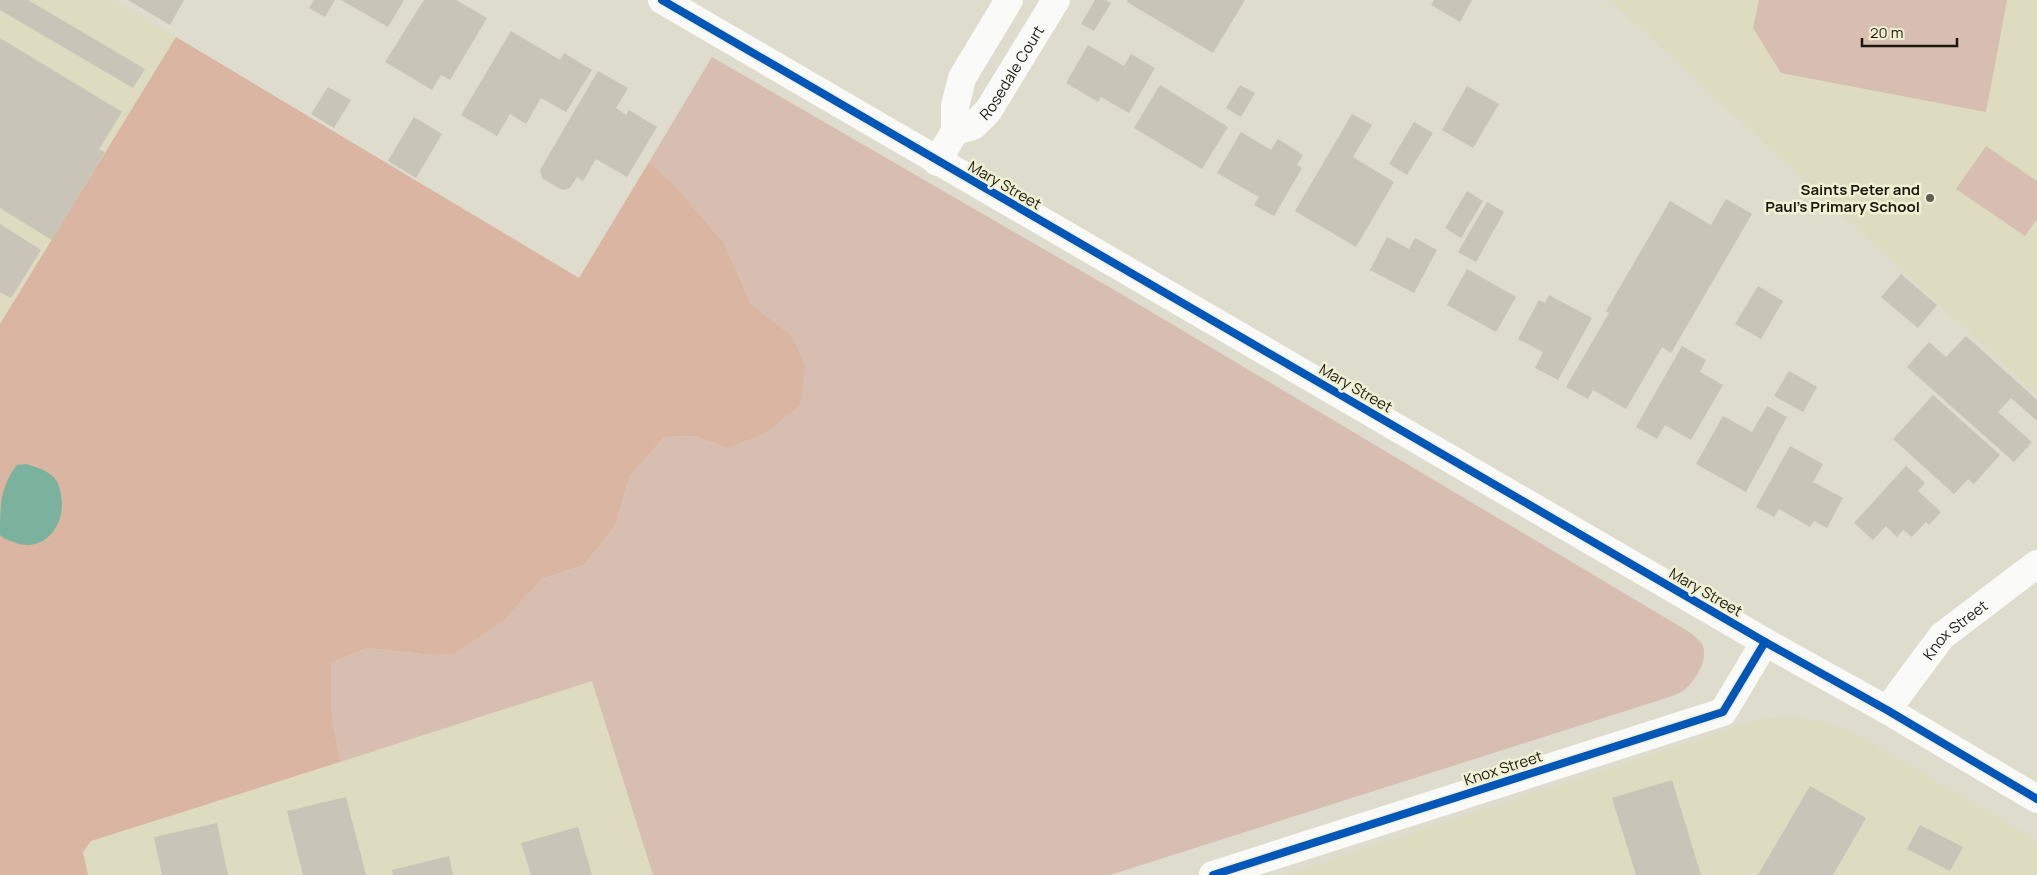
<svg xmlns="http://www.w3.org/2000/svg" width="2037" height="875" font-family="Manrope,sans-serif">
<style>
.built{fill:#dddbc0}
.green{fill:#d7beb0}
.forest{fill:#dab5a2}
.water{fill:#7bb29d}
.building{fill:#c8c4b8}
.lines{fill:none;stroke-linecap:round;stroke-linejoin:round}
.minor{stroke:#fafaf8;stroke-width:28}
.cycleway-casing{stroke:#f1f0d4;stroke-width:11}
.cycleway{stroke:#0057b8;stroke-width:8}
.poi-dot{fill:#5e5e52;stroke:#f1f0d4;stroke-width:2}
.labels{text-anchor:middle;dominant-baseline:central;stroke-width:5;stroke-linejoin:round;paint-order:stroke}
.street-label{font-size:15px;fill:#19190f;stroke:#f1f0d4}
.poi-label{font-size:15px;font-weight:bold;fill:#19190f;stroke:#f1f0d4;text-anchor:end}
</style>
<rect width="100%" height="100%" fill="#deddcd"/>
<g class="built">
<path d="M0,0H112L176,37L0,324Z"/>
<path d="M1610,0H2037V395L1611,1Z"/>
<path d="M592,681L653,875H88L83,852L91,841Z"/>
<path d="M1791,716L1824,722L1851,732L1884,750L2037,841V875H1285L1730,729L1762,719Z"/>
</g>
<g class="green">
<path d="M1759,0H2007L1986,112L1781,73L1753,28Z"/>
<path d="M712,57L1123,295L1691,633C1694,636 1699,640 1702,644C1710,659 1694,684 1681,692C1676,695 1668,697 1663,699L1110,875H653L592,681L340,762L331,710L330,662L367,648L432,655L504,620L542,579L584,565L615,526L630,476L664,437L695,436L727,448L791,335L751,304L724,243L678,189L649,162Z"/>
<path d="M1986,146L2037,181V219L2025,236L1956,189Z"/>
</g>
<path class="forest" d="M176,37L579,278L649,162L678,189L724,243L751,304L791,335L805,366L800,405L765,433L727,448L695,436L664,437L630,476L615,526L584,565L542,579L504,620L455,653L432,655L367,648L331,662V710L340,762L91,841L83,852L88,875H0V324Z"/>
<path class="water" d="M26,464C36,467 50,471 56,480C59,484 60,490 61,495C67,524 44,555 13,542C8,540 4,539 0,535C0,505 0,487 17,465Z"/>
<g class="building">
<path d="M0,0H28L145,69L133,88L0,10Z"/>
<path d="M128,0H184L170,25Z"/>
<path d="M314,0H335L325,17L309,8Z"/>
<path d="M341,0H404L388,27Z"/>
<path d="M424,0H456L487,18L450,80L441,75L432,90L385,62Z"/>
<path d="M1095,0H1106L1111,3L1094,31L1081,24Z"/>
<path d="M1128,0H1245L1213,53L1127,2Z"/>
<path d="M1434,0H1472L1460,22L1431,5Z"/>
<path d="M511,31L560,60L564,53L592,70L566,112L541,98L526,124L510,114L497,136L461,115Z"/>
<path d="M0,38L122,112L99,149L105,152L52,240L0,208Z"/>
<path d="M1088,45L1124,66L1131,54L1155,68L1129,113L1101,97L1098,102L1066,83Z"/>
<path d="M598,71L628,88L616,108L626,115L629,110L657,127L627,177L596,159L583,181L577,177L570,188L562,190L542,178L540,170Z"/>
<path d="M1160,85L1228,127L1202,169L1134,128Z"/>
<path d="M1240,85L1255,93L1241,117L1226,108Z"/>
<path d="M1467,86L1499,104L1473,148L1442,130Z"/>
<path d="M328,87L351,100L334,128L311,114Z"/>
<path d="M1352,114L1372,125L1353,157L1394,182L1356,247L1295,211Z"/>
<path d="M414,117L442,134L416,178L388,161Z"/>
<path d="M1414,122L1433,133L1407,175L1389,164Z"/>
<path d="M1241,132L1271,150L1278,139L1303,155L1297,165L1302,168L1274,216L1254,205L1259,197L1217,173Z"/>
<path d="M1467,191L1483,201L1461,238L1445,228Z"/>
<path d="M1726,199L1752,214L1671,353L1662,347L1626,409L1593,390L1588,399L1566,387L1609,313L1606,311L1670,201L1711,225Z"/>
<path d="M1487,202L1504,212L1476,262L1458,252Z"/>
<path d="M0,224L41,250L11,298L0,292Z"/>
<path d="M1387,237L1409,249L1415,238L1437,250L1414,293L1370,270Z"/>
<path d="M1467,269L1516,297L1496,332L1447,305Z"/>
<path d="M1901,274L1937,305L1918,328L1881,297Z"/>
<path d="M1758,286L1783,301L1761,339L1735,324Z"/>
<path d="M1549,295L1592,318L1558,380L1535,368L1543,352L1518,339L1539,300L1545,303Z"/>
<path d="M1966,336L2037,400V421L2011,398L1998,412L2032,442L2014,462L1907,367L1929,342L1946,357Z"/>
<path d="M1682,346L1706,360L1700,372L1723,385L1691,440L1665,425L1657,439L1636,427Z"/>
<path d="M1789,371L1817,387L1803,412L1774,396Z"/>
<path d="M1933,395L2000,455L1974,484L1968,479L1954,494L1893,439Z"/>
<path d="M1767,406L1787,417L1746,492L1696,464L1723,416L1752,432Z"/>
<path d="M1790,446L1823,464L1813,482L1843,498L1827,528L1814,521L1810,527L1779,509L1774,517L1756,507Z"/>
<path d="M1906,466L1925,483L1918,491L1941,512L1929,525L1926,522L1912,537L1903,530L1897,537L1886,526L1873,540L1854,523Z"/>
<path d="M1672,780L1701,875H1636L1612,798Z"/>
<path d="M1810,786L1866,818L1833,875H1758Z"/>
<path d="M346,797L366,875H303L287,811Z"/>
<path d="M217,823L228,875H162L154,837Z"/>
<path d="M1920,825L1963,847L1950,871L1907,849Z"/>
<path d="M578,827L592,875H531L521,843Z"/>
<path d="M449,856L453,875H393L392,870Z"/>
</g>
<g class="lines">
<g class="minor">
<path d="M662,0L1765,642L1887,710L2037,799"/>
<path id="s1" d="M955,131L973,126L988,111L1056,0"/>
<path d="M937,162L955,131V106L962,78L1009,0"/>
<path id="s2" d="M1887,710L1942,636L2037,564"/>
<path d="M1213,875L1723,712L1765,642"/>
</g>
<g class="cycleway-casing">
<g id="cycleway">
<path d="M662,0L1765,642L1887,710L2037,799"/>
<path d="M1213,875L1723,712L1765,642"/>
</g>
</g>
<use href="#cycleway" class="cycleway"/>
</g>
<circle class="poi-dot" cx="1930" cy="198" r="5"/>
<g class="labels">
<g class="street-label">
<text stroke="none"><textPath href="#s1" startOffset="85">Rosedale Court</textPath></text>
<text transform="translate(1005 185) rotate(30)">Mary Street</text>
<text transform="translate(1356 388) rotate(30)">Mary Street</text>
<text transform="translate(1706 592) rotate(30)">Mary Street</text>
<text stroke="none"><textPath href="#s2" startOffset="106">Knox Street</textPath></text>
<text transform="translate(1503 768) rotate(-18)">Knox Street</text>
</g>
<g class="poi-label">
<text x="1920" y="189">Saints Peter and<tspan x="1920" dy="17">Paul's Primary School</tspan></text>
</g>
</g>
<path d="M1862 38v8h95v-8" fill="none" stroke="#19190f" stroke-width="2.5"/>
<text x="1870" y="38" font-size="15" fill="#19190f" stroke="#f1f0d4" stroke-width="4" paint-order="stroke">20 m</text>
</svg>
